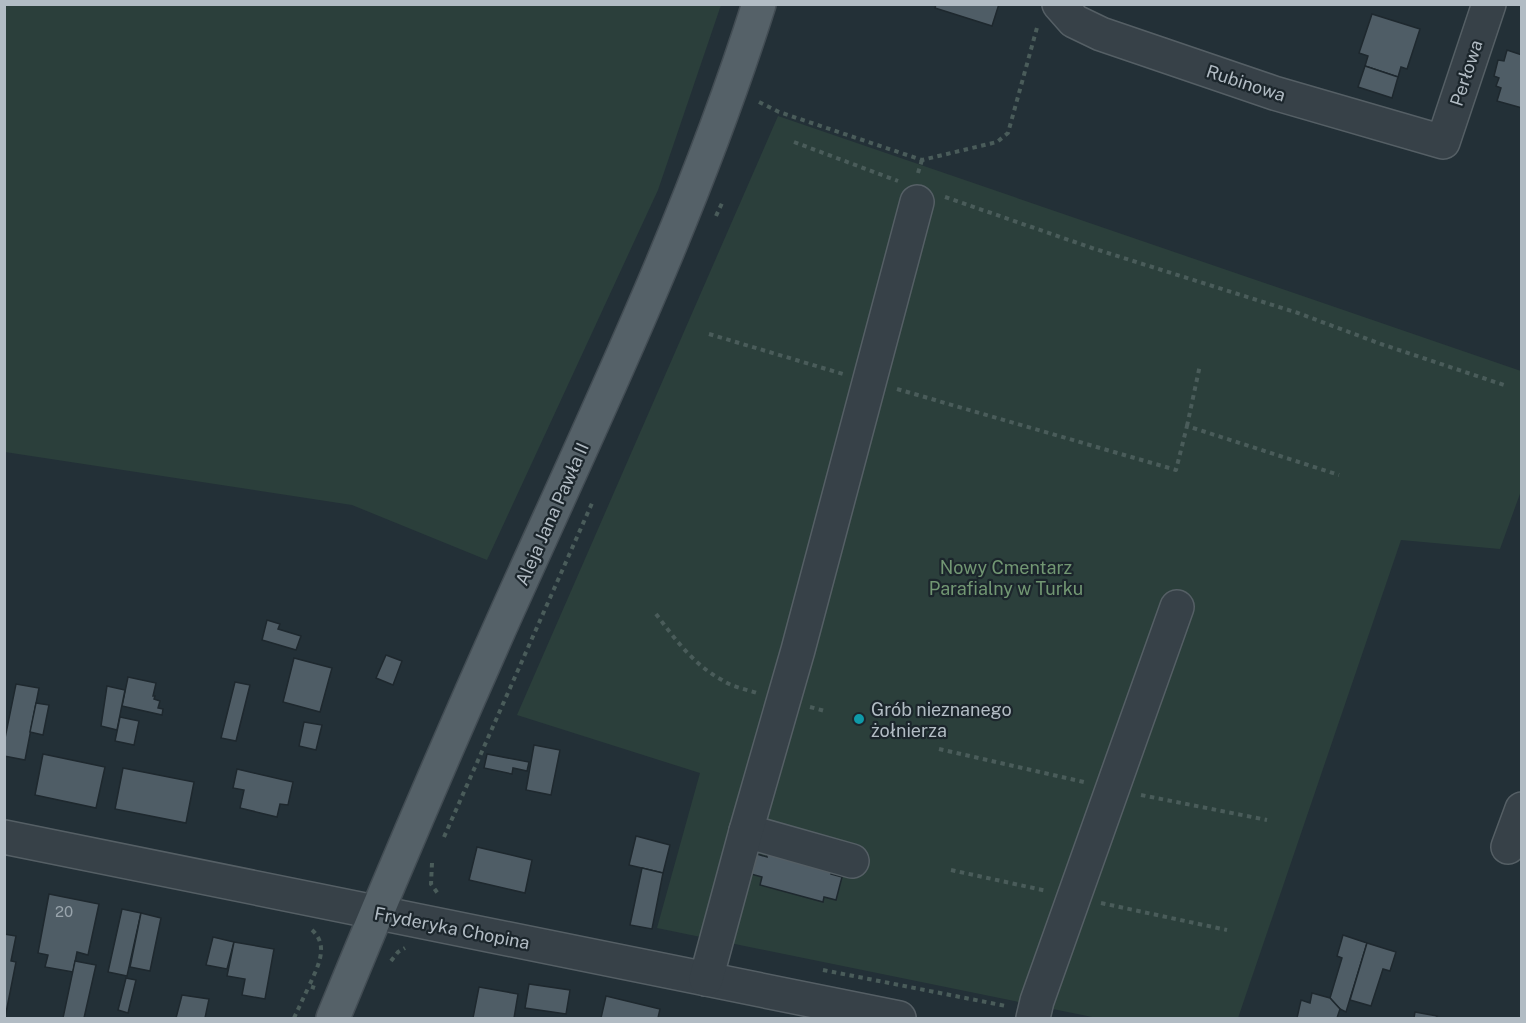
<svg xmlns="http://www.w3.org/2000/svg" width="1526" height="1023" font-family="'Public Sans',sans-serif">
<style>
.green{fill:#2b3f3b}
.building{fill:#4f5d66;stroke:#1e282e;stroke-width:1.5}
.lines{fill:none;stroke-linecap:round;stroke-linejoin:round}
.minor-casing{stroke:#555f65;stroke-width:36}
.major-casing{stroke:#434d54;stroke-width:36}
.path{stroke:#4a5c5a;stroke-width:4;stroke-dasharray:4.5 4.5;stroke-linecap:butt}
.minor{stroke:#374148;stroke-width:33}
.major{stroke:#556168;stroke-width:33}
.culture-dot{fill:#0f9aa8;stroke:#1c262c;stroke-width:2}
.labels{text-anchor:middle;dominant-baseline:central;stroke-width:4.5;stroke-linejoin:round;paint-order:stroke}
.number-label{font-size:15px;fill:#99a4ac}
.street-label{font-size:18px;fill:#b2bcc4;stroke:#1c262c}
.park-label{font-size:18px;fill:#729773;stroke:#1c262c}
.poi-label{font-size:18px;fill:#b2bcc4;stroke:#1c262c;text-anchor:start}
</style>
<rect width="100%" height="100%" fill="#233037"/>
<g class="green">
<path d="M4,5H721L658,190L487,560L352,505L5,452Z"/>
<path d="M778,116L1521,371V491L1500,549L1401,540L1238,1018H1097L657,928L700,773L517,715Z"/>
</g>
<g class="building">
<path d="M936,4H999L992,26L935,8Z"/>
<path d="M1372,14L1420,29L1407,69L1401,67L1398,77L1365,66L1368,56L1359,53Z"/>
<path d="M1507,50L1522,55V108L1497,101L1501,88L1496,86L1499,78L1494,76L1498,60L1504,61Z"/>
<path d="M1365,66L1398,77L1392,98L1358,87Z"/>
<path d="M267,620L280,624L278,629L301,636L296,650L262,640Z"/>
<path d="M386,655L402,661L393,685L376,678Z"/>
<path d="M294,658L332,668L320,712L283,702Z"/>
<path d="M128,677L156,683L153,696H155L154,699L160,701L158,708L163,709L162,715L122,706Z"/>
<path d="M235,682L250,685L236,741L221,738Z"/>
<path d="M16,684L39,688L25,760L4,756V743Z"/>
<path d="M107,686L125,690L117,730L101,726Z"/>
<path d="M36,703L49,705L43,735L30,732Z"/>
<path d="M120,717L139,721L134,745L115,741Z"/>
<path d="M304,722L322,725L316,750L299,746Z"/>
<path d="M534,745L560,750L551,795L526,790Z"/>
<path d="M43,754L105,767L96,808L35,795Z"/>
<path d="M487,754L529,762L527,771L513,768L512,774L484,768Z"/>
<path d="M123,768L194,782L186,823L115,809Z"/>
<path d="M237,769L293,782L288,805L280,804L277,817L240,808L244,790L233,788Z"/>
<path d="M636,836L670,845L663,873L629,865Z"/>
<path d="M477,847L532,860L525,893L469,880Z"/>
<path d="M766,852L832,871L831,874L842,877L836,900L824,897L823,902L760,885L762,877L751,874L757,854L767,857Z"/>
<path d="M642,868L663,873L652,929L630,925Z"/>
<path d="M49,894L99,904L88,955L77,952L73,972L45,967L48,955L38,953Z"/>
<path d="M122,909L141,913L127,976L108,972Z"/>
<path d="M141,913L161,918L150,971L130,967Z"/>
<path d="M4,934L16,936L11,961L16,962L5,1018Z"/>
<path d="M1343,935L1367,943L1346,1012L1340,1009L1330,998L1342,958L1337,956Z"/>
<path d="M213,937L234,942L227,969L206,965Z"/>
<path d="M234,942L274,949L265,999L242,995L245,979L227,976Z"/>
<path d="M1367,943L1396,952L1390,971L1383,969L1371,1006L1350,1000Z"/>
<path d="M75,961L96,965L84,1018H63Z"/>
<path d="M126,978L136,980L128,1013L118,1010Z"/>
<path d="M529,984L570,990L566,1014L525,1008Z"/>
<path d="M479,987L518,994L514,1018H473Z"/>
<path d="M1312,993L1330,998L1340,1009L1337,1018H1297L1301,1000L1310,1003Z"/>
<path d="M182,995L209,999L205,1018H176Z"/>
<path d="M606,996L660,1009L658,1018H601Z"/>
<path d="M1415,1012L1437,1016L1436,1018H1414Z"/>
</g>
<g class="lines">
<g class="minor-casing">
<g id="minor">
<path d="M1059,4L1074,21L1101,34L1274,93L1443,142L1489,4"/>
<path d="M746,831L852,861"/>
<path d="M4,837L899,1018"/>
<path d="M1508,847L1522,809"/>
<path d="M706,979L746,831L798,650L917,202"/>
<path d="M1033,1018L1037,1001L1177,607"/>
</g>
</g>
<g class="major-casing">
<path id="major" d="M333,1018C389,882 447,746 507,612C597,412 693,213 759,4"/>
</g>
<g class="path">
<path d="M759,102L779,112L922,160L997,142L1008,133L1038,24"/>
<path d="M794,142L898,181"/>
<path d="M918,173L922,160"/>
<path d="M945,197L1092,248L1298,313L1381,344L1504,385"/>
<path d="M716,216L723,201"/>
<path d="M709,334L843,374"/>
<path d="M897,389L1176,470L1187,426L1339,475"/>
<path d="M1187,426L1200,365"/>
<path d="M656,614C675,639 694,665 722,680C732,687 745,689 757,693"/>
<path d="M810,707L825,711"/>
<path d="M939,749L1084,782"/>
<path d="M1141,795L1267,820"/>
<path d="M444,837L593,501"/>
<path d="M432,863L431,884L439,895"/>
<path d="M951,870L1047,891"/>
<path d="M1101,903L1227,930"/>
<path d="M312,930C330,946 317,968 309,986L315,988"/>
<path d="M391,961L398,952L405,948"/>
<path d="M823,970L1006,1006"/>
<path d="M294,1018L309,986"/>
</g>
<use href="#minor" class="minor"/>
<use href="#major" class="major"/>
</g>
<circle class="culture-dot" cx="859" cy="719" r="6"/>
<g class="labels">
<g class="number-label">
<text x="64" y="911">20</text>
</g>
<g class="street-label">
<text transform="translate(1466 73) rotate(-72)">Perłowa</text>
<text transform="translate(1246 83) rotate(18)">Rubinowa</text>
<text transform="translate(552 514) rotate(-66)">Aleja Jana Pawła II</text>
<text transform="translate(452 928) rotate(11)">Fryderyka Chopina</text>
</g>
<g class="park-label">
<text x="1006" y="567">Nowy Cmentarz<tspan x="1006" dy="21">Parafialny w Turku</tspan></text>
</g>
<g class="poi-label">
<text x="871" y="709">Grób nieznanego<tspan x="871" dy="21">żołnierza</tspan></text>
</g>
</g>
<rect width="1526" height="1023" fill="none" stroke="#b2bcc4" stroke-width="12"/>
</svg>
